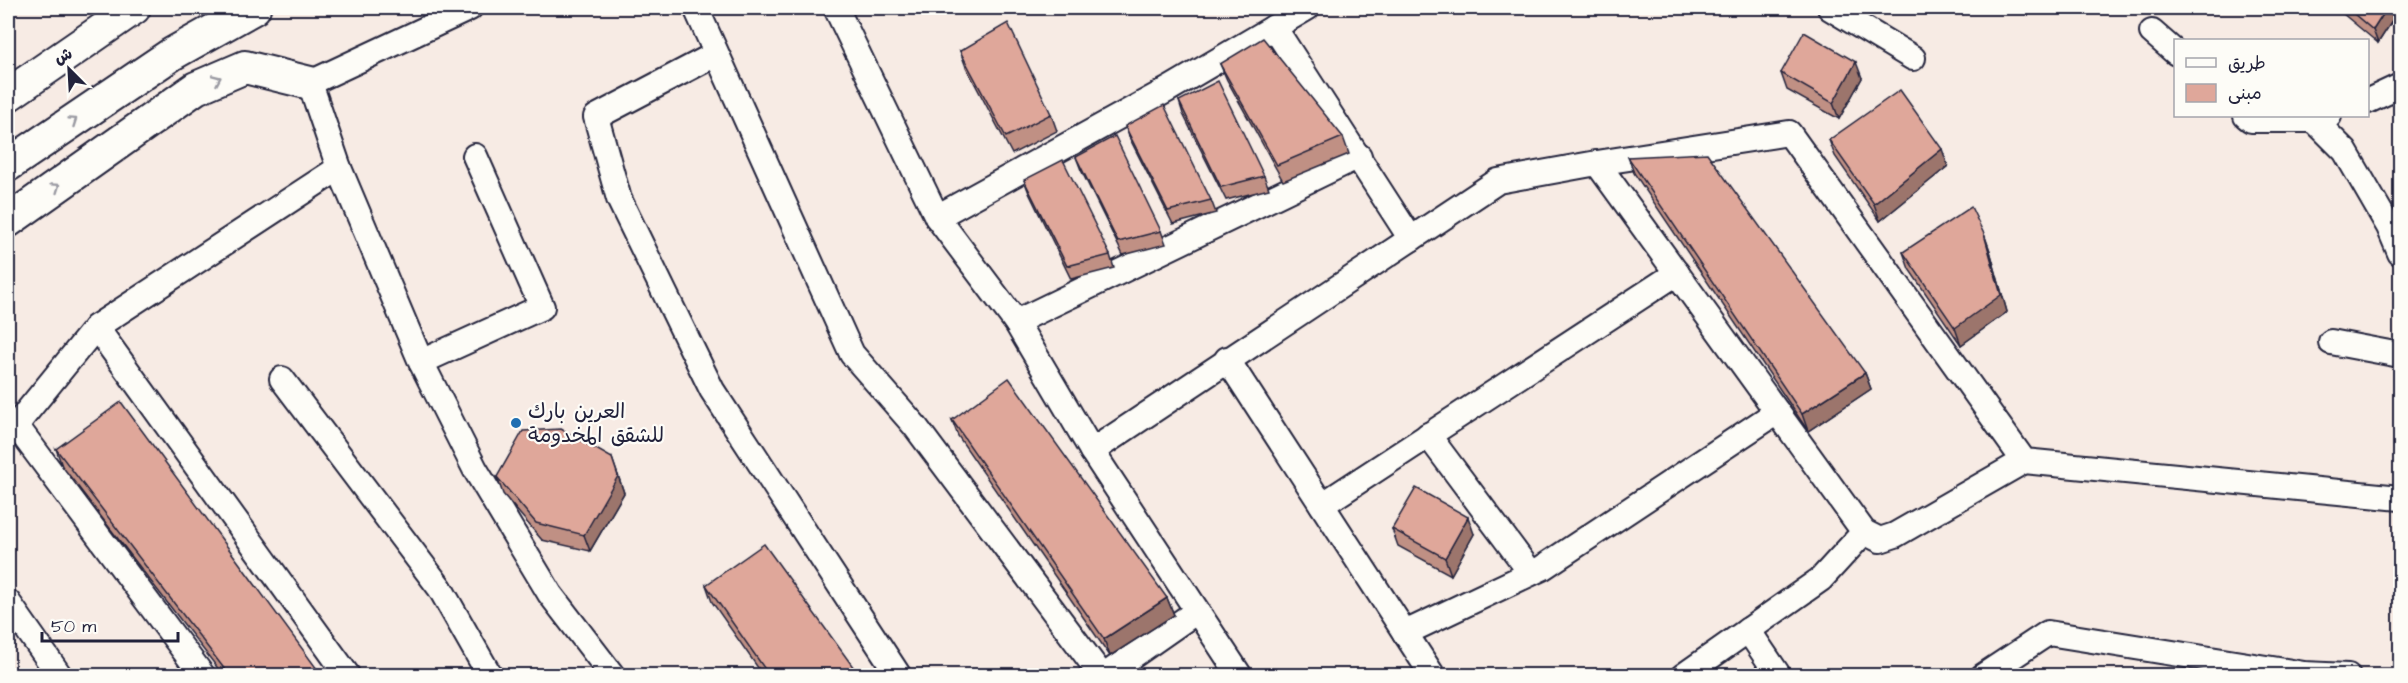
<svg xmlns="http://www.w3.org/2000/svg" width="2408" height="683" font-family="'Architects Daughter','Playpen Sans Arabic',sans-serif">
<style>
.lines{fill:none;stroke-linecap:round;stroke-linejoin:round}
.minor-casing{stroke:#22223b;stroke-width:28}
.major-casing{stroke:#22223b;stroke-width:36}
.minor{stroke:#fdfcf7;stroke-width:24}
.major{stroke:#fdfcf7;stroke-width:32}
.wall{fill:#c09084;stroke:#22223b;stroke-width:1.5}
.shaded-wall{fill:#9c756c;stroke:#22223b;stroke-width:1.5}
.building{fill:#dfa79a;stroke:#22223b;stroke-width:1.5}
.oneway{stroke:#9a9aa2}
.poi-dot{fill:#1f6fb2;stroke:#fdfcf7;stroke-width:2}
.labels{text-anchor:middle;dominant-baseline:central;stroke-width:4.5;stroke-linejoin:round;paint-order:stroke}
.poi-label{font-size:21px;fill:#22223b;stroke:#fdfcf7;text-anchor:start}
</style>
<rect width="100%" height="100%" fill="#f7ebe4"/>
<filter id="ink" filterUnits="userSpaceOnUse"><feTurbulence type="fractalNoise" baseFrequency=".0167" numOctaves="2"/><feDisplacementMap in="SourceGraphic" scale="12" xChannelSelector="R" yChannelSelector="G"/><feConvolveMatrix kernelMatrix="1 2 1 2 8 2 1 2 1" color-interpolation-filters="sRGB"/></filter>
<g filter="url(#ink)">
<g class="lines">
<g class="minor-casing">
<g id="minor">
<path d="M470,8L310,83L339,168L421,362L475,469L550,594L613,676"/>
<path d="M696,8L852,354L915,426L1102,676"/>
<path d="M836,8L937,217L1016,322L1092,451L1240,676"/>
<path d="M1830,8L1913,58"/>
<path d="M1274,27L1411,239"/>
<path d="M2152,32L2176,53"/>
<path d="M716,54L596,117L619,199L712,390L899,676"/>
<path d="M2368,101L2400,86"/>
<path d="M2246,116L2251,120H2321L2329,116"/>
<path d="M2314,120L2345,151L2389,227L2400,253"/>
<path d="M1597,163L1864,532L1880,540L1895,535L2024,461"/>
<path d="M937,217L1169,89L1307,8"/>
<path d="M1016,322L1359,156"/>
<path d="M96,327L348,676"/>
<path d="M2331,342L2400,355"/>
<path d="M1227,359L1433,676"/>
<path d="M421,362L542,307L475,156"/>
<path d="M282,379L440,588L490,676"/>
<path d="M15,424L203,676"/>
<path d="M8,435L96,327L339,168"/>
<path d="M1428,435L1531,573"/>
<path d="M1092,451L1498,181L1597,163L1789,133L2024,461L2400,498"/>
<path d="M1322,505L1677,273"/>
<path d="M8,602L60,676"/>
<path d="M1748,630L1779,676"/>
<path d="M1405,633L1542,568L1777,412"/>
<path d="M1104,676L1197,611"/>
<path d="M1683,676L1821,579L1864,532"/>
<path d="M1983,676L2048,633L2304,674L2348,676"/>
</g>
</g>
<g class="major-casing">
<g id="major">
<path d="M8,95L134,8"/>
<path d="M8,165L172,54L254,8"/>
<path d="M8,221L196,88L245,67L310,83"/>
</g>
</g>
<use href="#minor" class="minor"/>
<use href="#major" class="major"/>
</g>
<g class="wall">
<path d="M2336,8H2392L2394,18L2378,43Z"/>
<path d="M960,51L1051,114L1057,131L1012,154L966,67Z"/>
<path d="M1220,64L1343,137L1349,154L1283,181L1227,80Z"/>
<path d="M1781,73L1862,78L1839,119L1787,90Z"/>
<path d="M1179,101L1264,176L1269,189L1226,200L1183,114Z"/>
<path d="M1125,126L1211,200L1216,213L1173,224L1130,139Z"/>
<path d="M1829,140L1948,166L1880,221L1835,156Z"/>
<path d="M1076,157L1161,231L1166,244L1123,255L1081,170Z"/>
<path d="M1628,157L1865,373L1871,389L1808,431L1634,173Z"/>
<path d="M1024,180L1110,255L1114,268L1071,279L1029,193Z"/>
<path d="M1984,234L1990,251L2007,312L1961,345L1909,269L1903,252Z"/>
<path d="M952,420L1167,598L1174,615L1110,656L958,436Z"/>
<path d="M56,449L320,675H223L62,466Z"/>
<path d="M618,475L624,493L590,551L542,540L503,494L497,477Z"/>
<path d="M1392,529L1474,534L1451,575L1398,546Z"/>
<path d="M706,585L859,675H763L712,602Z"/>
</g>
<g class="shaded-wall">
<path d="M2387,8H2392L2394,18L2378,43L2373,30Z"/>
<path d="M1856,62L1862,78L1839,119L1833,103Z"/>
<path d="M1942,149L1948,166L1880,221L1874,204Z"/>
<path d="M1984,234L1990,251L2007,312L1961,345L1955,328Z"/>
<path d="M1865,373L1871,389L1808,431L1802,414Z"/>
<path d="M612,458L624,493L590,551L584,535Z"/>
<path d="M1468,517L1474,534L1451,575L1445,558Z"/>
<path d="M1167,598L1174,615L1110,656L1104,639Z"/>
</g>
<g class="building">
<path d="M2347,8H2387L2373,30Z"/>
<path d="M1008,23L1051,114L1006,137L960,51Z"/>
<path d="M1804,32L1856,62L1833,103L1781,73Z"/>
<path d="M1263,38L1343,137L1277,165L1220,64Z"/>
<path d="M1218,81L1264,176L1221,187L1179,101Z"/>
<path d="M1900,90L1942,149L1874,204L1829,140Z"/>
<path d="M1164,105L1211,200L1168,211L1125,126Z"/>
<path d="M1115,136L1161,231L1118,242L1076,157Z"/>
<path d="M1707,153L1865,373L1802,414L1628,157Z"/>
<path d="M1063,160L1110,255L1067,266L1024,180Z"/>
<path d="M1971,207L1984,234L2001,295L1955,328L1903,252Z"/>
<path d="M1009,378L1167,598L1104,639L952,420Z"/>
<path d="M121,402L320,673L317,675H229L56,449Z"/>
<path d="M561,429L612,458L618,476L584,535L536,523L497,477L523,431Z"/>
<path d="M1416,488L1468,517L1445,558L1392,529Z"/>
<path d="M764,544L859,675H769L706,585Z"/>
</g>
<defs><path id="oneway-chevron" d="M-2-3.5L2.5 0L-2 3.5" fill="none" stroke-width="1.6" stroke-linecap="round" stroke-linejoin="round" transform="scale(1.5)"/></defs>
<g class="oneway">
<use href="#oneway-chevron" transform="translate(217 79) rotate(-24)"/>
<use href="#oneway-chevron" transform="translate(73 121) rotate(-34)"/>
<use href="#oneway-chevron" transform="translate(56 187) rotate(-35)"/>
</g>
</g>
<circle class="poi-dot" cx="516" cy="423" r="6"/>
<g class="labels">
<g class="poi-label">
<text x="528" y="411">العرين بارك<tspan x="528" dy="24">للشقق المخدومة</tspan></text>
</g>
</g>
<rect width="2408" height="683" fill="none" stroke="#fdfcf7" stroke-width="30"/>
<rect x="15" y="15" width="2378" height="653" fill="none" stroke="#22223b" stroke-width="2" filter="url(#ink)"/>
<rect x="2174" y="39" width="195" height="78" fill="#fdfcf7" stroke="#a5a5ac" stroke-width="1.5"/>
<rect x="2186" y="58" width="30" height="9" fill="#fdfcf7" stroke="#a5a5ac" stroke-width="1.5"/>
<text x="2228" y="69" font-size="18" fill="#22223b">طريق</text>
<rect x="2186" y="84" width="30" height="18" fill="#dfa79a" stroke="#a5a5ac" stroke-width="1.5"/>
<text x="2228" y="99" font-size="18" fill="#22223b">مبنى</text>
<g transform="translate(69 69) rotate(336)" stroke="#fdfcf7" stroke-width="4.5" paint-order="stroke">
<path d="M0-4.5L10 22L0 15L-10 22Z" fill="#22223b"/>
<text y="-9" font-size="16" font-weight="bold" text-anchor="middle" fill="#22223b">ش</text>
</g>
<path d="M42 632v9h136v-9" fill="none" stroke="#22223b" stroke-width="3"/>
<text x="51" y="632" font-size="18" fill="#22223b" stroke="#fdfcf7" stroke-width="4.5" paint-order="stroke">50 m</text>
</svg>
